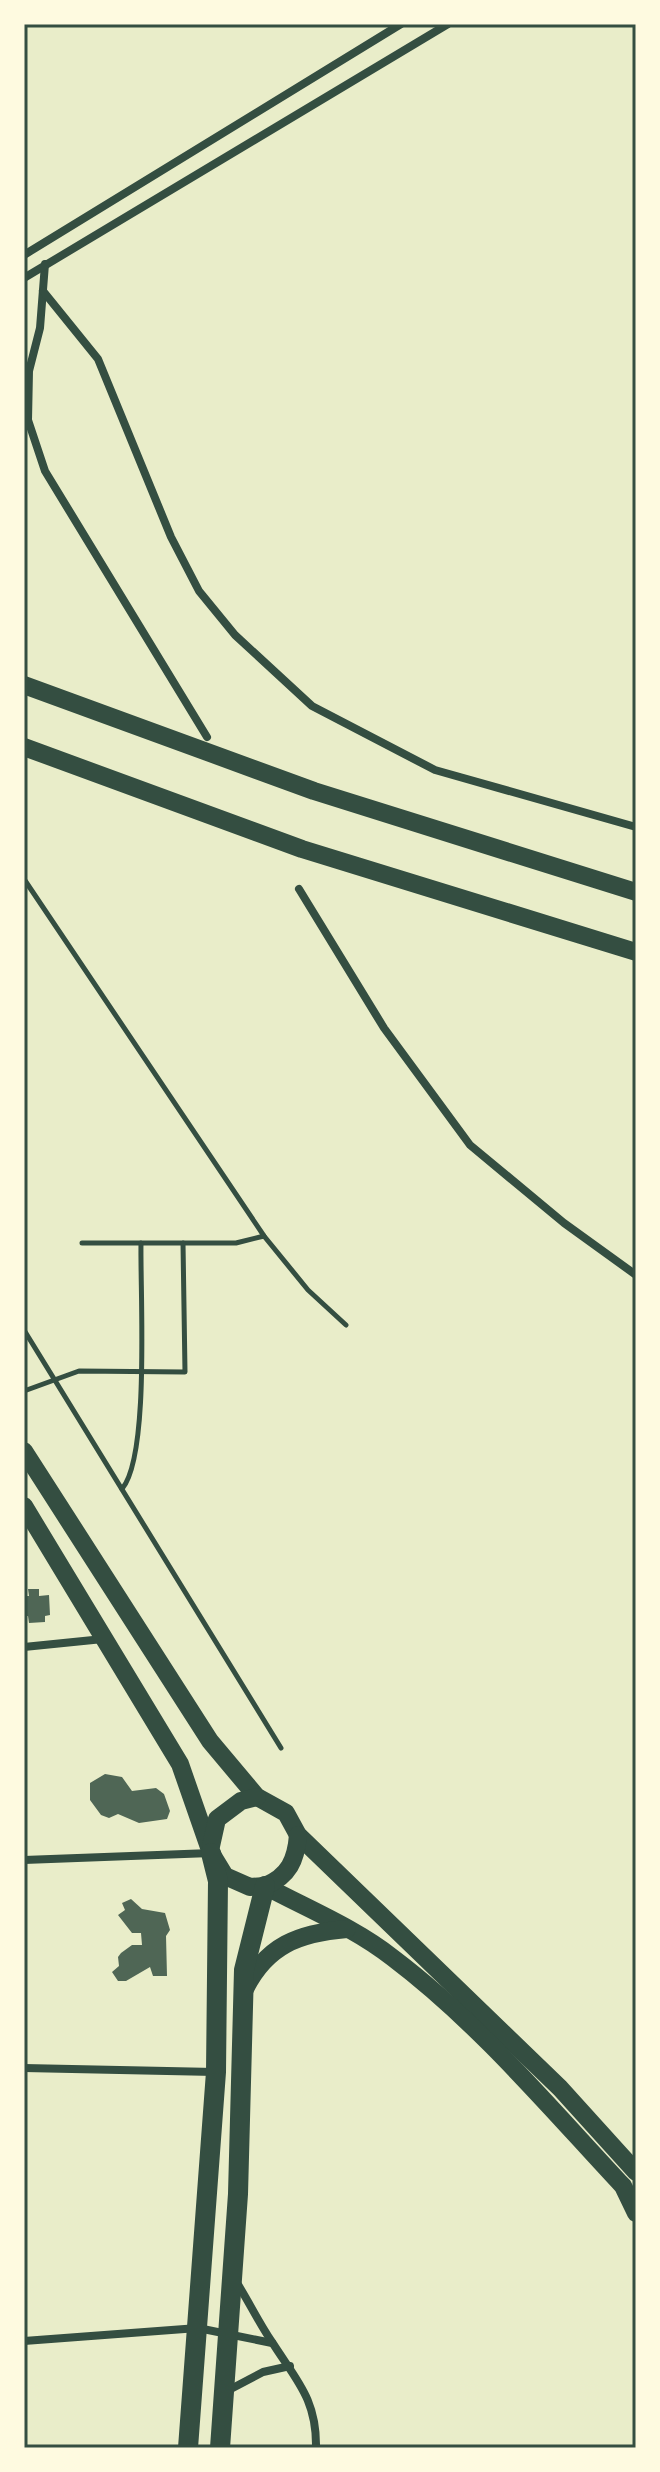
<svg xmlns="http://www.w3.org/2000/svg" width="660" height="2472" font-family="Karla,sans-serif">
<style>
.building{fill:#4f6655}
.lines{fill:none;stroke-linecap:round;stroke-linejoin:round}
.service{stroke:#344e41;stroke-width:5}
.minor{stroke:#344e41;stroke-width:8}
.primary{stroke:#344e41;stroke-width:18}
.motorway{stroke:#344e41;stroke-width:20}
.neatline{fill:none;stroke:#344e41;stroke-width:3}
</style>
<rect width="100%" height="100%" fill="#e9edc9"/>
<g class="building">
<path d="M28,1589H39V1596L49,1595L50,1615L45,1616V1622L29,1623L28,1616H24V1596H29Z"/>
<path d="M105,1774L122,1777L132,1791L156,1788L164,1794L170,1811L167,1819L139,1823L118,1814L109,1818L101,1815L90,1800V1783Z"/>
<path d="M131,1899L142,1909L165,1913L170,1930L166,1936L167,1976H153L150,1967L126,1981H118L112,1972L119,1966L118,1957L121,1953L132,1945H142L141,1933H132L118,1915L125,1910L122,1903Z"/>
</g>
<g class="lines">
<g class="service">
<path d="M24,879L264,1236L308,1290L346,1325"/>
<path d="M82,1243H236L264,1236"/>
<path d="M24,1330L281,1748"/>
<path d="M24,1391L79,1371L185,1372L183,1243"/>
<path d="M122,1489C150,1456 140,1293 141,1243"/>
</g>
<g class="minor">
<path d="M24,255L401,24"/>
<path d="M45,264L40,328L29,371L28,420L45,471L207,737"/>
<path d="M24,278L448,24"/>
<path d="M43,291L98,359L171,537L199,591L235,635L312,706L435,770L636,827"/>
<path d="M299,889L384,1028L470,1145L564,1223L636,1275"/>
<path d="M24,1647L103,1639"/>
<path d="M24,1860L211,1853"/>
<path d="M24,2068L215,2072"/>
<path d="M237,2283C249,2302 259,2323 272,2342C296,2380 317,2399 316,2448"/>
<path d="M24,2341L198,2328L272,2343"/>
<path d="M225,2392L263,2372L290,2366"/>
</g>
<g class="primary">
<path d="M24,685L314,791L636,892"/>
<path d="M24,747L302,849L636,952"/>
<path d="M24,1451L210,1741L257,1797L286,1813L298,1835L560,2088L636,2172"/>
<path d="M24,1506L180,1764L211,1853L225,1876L250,1887L265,1886C308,1909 355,1928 393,1958C479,2023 550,2108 623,2186L636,2213"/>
<path d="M211,1846L217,1819L241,1801L257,1797"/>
<path d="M265,1886C289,1876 296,1860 298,1835"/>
<path d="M244,1991C266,1945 299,1933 347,1929"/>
</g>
<g class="motorway">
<path d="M188,2448L216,2072L218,1881L211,1853"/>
<path d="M220,2448L238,2194L244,1970L265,1886"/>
</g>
</g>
<rect width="660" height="2472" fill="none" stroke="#fefae0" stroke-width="52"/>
<rect x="26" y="26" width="608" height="2420" class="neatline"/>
</svg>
